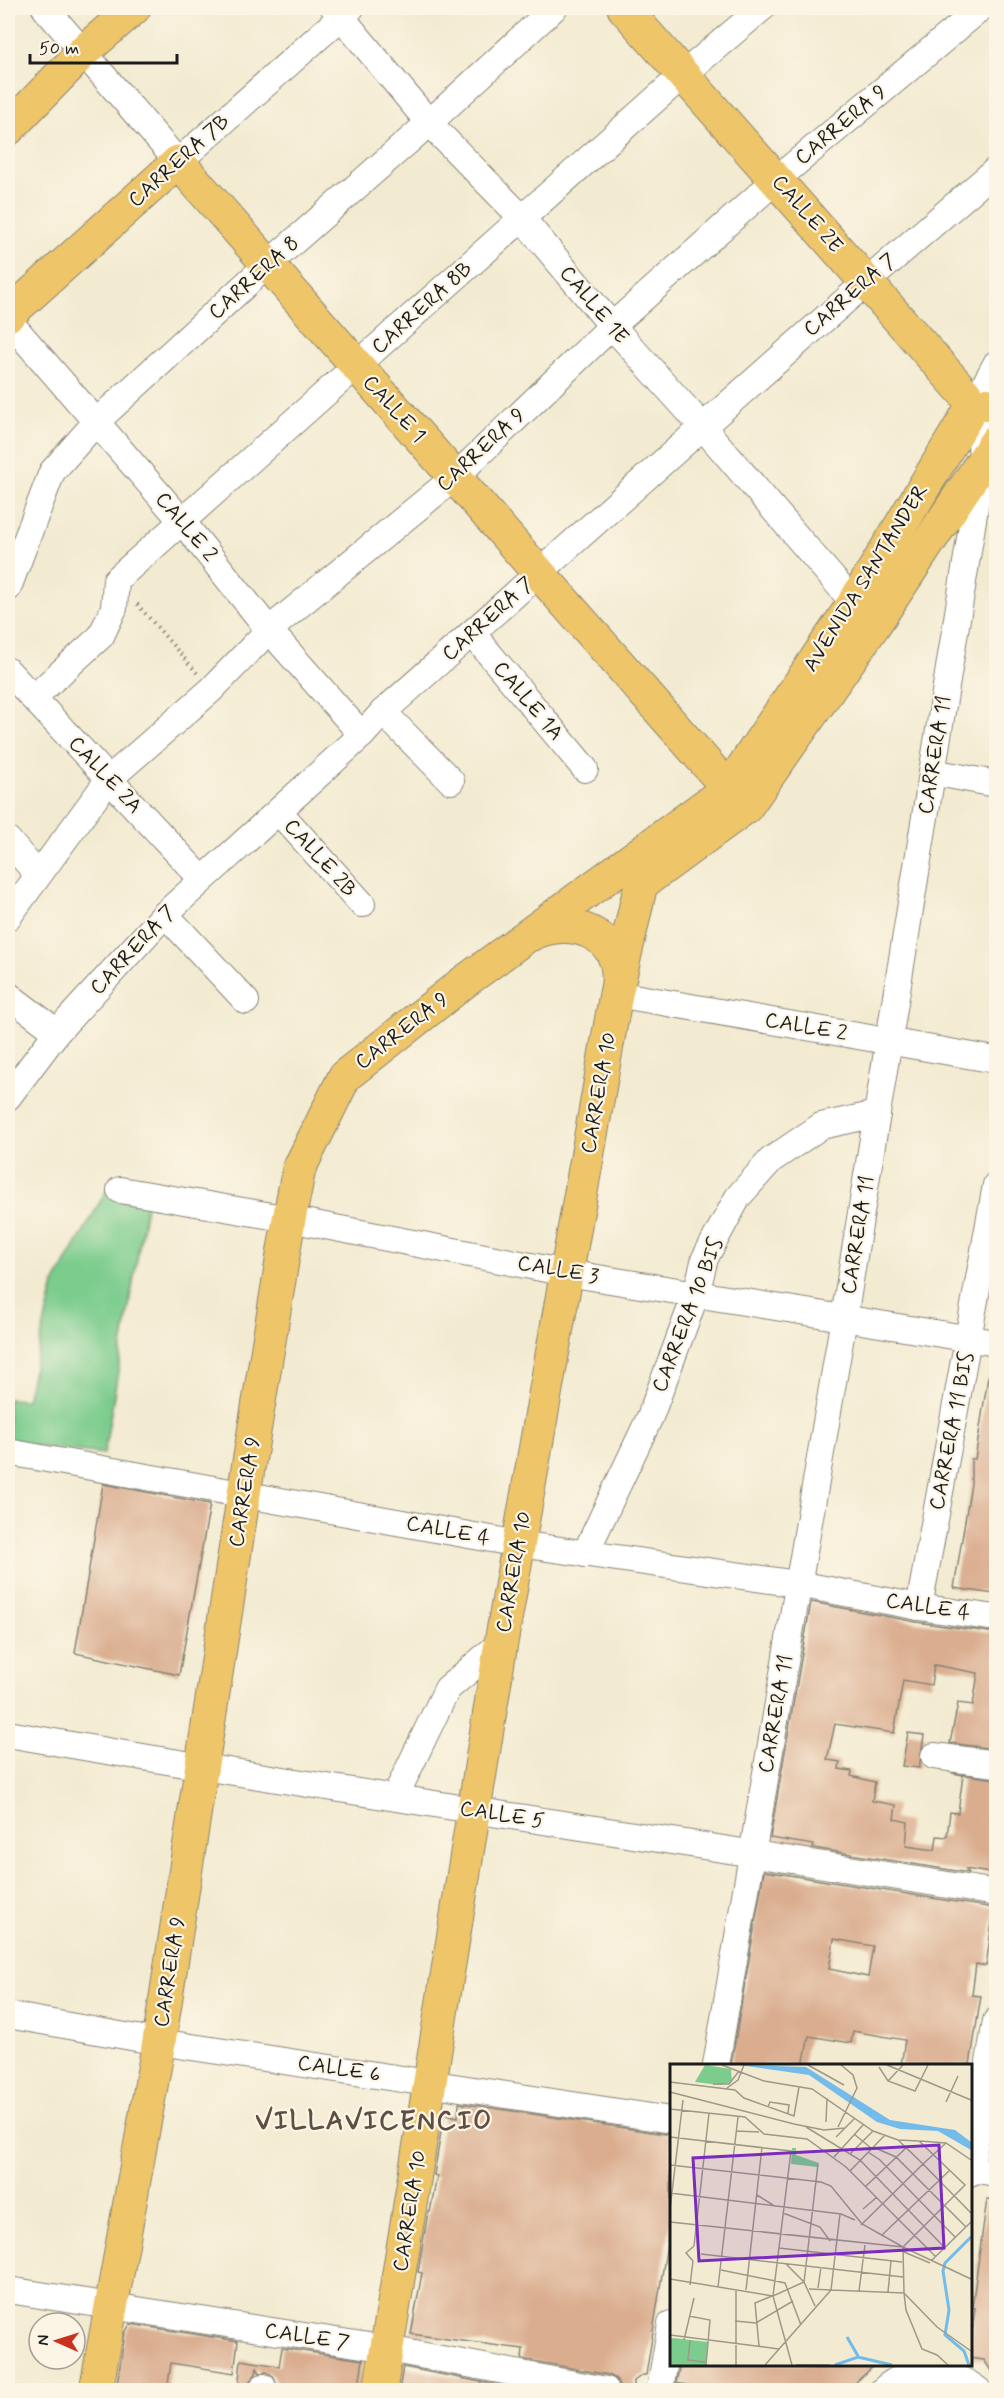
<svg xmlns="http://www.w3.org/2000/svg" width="1004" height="2398" font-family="Mynerve,sans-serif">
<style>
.green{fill:#7ccc8d;stroke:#4c7454;stroke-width:1.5}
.building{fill:#daad8f;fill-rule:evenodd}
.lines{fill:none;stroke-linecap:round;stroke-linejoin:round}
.minor-casing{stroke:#888476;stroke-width:28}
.major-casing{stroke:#888476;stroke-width:35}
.path{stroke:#888476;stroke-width:4;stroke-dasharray:1.5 4.5;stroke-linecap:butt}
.minor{stroke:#fff;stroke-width:26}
.major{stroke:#eec569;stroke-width:33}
.labels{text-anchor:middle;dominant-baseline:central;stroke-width:4.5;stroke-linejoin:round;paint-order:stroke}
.street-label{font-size:21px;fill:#1c1c1c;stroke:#fcf5e5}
.district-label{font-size:27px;font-weight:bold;letter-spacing:1.5px;fill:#5e4f44;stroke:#fcf5e5}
.inset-river{fill:none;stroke:#72bbea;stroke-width:3}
.inset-road{fill:none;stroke:#9d9889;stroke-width:1.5}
.view{fill:#7b2cbf;fill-opacity:0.15;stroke:#7b2cbf;stroke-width:3}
.inset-edge{fill:none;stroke:#1c1c1c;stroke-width:3}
</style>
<rect width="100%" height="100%" fill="#fcf5e5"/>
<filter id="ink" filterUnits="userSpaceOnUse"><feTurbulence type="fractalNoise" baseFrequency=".0167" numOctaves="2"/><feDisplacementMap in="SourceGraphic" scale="12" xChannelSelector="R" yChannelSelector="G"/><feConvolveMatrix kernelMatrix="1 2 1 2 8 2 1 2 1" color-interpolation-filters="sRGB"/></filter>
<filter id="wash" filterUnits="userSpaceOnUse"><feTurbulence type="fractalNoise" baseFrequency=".008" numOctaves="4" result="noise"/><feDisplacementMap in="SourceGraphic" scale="24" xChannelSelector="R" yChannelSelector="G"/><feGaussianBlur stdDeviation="1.35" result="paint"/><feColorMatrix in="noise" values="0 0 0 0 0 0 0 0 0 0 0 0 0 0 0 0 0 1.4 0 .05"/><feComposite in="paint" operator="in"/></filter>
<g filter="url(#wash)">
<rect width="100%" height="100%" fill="#f3ebd1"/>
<path class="green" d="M113,1179L147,1200L104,1454L8,1443V1399L26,1400L54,1284Z"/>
<g id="blocks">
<g class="building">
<path d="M988,1377H996V1534L993,1533L989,1565L996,1566L994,1594L954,1588L971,1484V1459H975Z"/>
<path d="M103,1484L210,1504L179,1675L75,1653Z"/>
<path d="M811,1602L916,1622L996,1633V1749L950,1743L958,1703L973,1705L978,1673L934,1665L931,1685L903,1680L894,1733L835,1724L827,1760L840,1762L839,1769L852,1771L851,1776L875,1782L872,1801L896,1805L894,1819L908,1822L906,1846L935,1850L937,1836L947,1837L950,1812L958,1813L963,1775L952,1773L996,1779V1874L966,1869L969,1873L813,1848L814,1845L770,1838Z"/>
<path d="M908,1733L924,1735L919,1768L902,1766Z"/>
<path d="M764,1871L994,1908L986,1966L976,1964L972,1995L981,1996L970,2065H901L905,2040L853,2031L851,2043L809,2036L803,2065H731ZM834,1939L873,1946L868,1977L829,1969Z"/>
<path d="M459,2103L671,2135V2219L646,2375H642L634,2381V2391H621L616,2379L609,2375L522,2359L523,2349L411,2334L422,2273L418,2272L428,2212H430L437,2176L434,2175L444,2114L458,2117Z"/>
<path d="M987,2199L996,2200V2378L984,2360L969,2358L975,2308L972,2307Z"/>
<path d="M130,2324L238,2341L234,2373L171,2363L167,2391H116L125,2333Z"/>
<path d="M282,2348L363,2360L358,2391H279L273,2376L267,2372L260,2373L257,2368L256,2374L248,2383L249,2391H238L241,2360L279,2366Z"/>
<path d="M680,2364H876L846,2391H721L676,2383Z"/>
<path d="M403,2367L528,2391H399Z"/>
</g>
</g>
</g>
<g filter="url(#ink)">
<use href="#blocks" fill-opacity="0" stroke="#888476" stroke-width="1.5"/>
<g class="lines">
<g class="minor-casing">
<g id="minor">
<path d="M45,8L178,162L351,8"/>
<path d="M334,8L429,123L522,218L612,326L702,426L854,603"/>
<path d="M8,320L181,520L269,630L362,735"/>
<path d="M8,588L52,472L96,422L267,265L429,123L554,8"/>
<path d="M472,633L585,769"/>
<path d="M8,671L202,879"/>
<path d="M33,698L101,636L114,608L116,580L685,73L762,8"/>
<path d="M383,712L451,781"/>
<path d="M932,772L996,784"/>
<path d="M279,812L362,904"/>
<path d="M8,840L37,874"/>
<path d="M165,914L246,1001"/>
<path d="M8,917L109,779L211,690L269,630L455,477L612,326L777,179L981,8"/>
<path d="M616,994L996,1060"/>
<path d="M8,995L57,1032"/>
<path d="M8,1097L57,1032L165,914L362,735L383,712C587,531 789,347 996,170"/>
<path d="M120,1190L289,1219L567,1273L996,1343"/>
<path d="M8,1452L519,1544L798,1584L919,1607L996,1618"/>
<path d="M585,1554L650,1417L696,1294L705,1258L738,1197L771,1160L821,1126L877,1114"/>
<path d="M919,1607L996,1185"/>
<path d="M8,1734C337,1792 667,1838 996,1893"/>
<path d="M934,1756L996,1764"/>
<path d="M395,1797L447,1689L501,1643"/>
<path d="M8,2015L159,2042L671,2120"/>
<path d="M716,2065L844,1318L982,464L981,440L974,404L996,364"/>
<path d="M970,2169L996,2173"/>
<path d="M970,2173L996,2021"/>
<path d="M8,2290L388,2349L606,2390"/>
<path d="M263,2387L264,2390"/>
<path d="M660,2390L671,2324"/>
<path d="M883,2390C909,2366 951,2369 978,2390"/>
</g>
</g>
<g class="major-casing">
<g id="major">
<path d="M624,8L974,404L996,405"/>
<path d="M8,129L83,52L134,8"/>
<path d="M8,315L178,162L742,804"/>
<path d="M532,934C571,915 622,933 618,983"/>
<path d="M96,2390L159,2042L244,1493L289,1219L299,1169L345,1076L464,982L729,788L854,603L974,404"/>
<path d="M380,2390L501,1643L616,994L641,884L746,807L874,625L996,441"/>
</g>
</g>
<path class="path" d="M137,604L197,673"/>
<use href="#minor" class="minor"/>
<use href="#major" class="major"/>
</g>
</g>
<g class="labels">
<g class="street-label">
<text transform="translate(841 125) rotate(-40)">CARRERA 9</text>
<text transform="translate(179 161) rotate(-42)">CARRERA 7B</text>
<text transform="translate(807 214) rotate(49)">CALLE 2E</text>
<text transform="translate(254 278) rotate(-42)">CARRERA 8</text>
<text transform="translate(850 295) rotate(-41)">CARRERA 7</text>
<text transform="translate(594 305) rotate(50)">CALLE 1E</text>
<text transform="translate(422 308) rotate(-42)">CARRERA 8B</text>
<text transform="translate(394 409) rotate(48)">CALLE 1</text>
<text transform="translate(481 450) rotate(-43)">CARRERA 9</text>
<text transform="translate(186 527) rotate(50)">CALLE 2</text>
<text transform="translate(866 578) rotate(-58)">AVENIDA SANTANDER</text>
<text transform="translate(488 619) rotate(-42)">CARRERA 7</text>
<text transform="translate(528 701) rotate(50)">CALLE 1A</text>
<text transform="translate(935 755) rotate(-81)">CARRERA 11</text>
<text transform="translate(105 775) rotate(47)">CALLE 2A</text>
<text transform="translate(320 858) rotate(48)">CALLE 2B</text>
<text transform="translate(133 950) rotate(-47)">CARRERA 7</text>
<text transform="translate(806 1027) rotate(10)">CALLE 2</text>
<text transform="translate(402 1031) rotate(-38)">CARRERA 9</text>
<text transform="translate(599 1093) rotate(-80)">CARRERA 10</text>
<text transform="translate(858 1235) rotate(-81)">CARRERA 11</text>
<text transform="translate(558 1270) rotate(10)">CALLE 3</text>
<text transform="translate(688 1315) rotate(-69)">CARRERA 10 BIS</text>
<text transform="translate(952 1431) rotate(-79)">CARRERA 11 BIS</text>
<text transform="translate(245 1492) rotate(-81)">CARRERA 9</text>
<text transform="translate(448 1531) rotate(11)">CALLE 4</text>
<text transform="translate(514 1572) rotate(-80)">CARRERA 10</text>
<text transform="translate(928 1607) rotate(9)">CALLE 4</text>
<text transform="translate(776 1714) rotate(-80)">CARRERA 11</text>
<text transform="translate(502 1815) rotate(9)">CALLE 5</text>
<text transform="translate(170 1972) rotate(-81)">CARRERA 9</text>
<text transform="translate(339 2069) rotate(9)">CALLE 6</text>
<text transform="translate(410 2211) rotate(-81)">CARRERA 10</text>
<text transform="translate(307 2337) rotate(9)">CALLE 7</text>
</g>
<g class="district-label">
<text x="374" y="2121">VILLAVICENCIO</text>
</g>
</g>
<g transform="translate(670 2064)">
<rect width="302" height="302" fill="#f3ebd1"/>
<path d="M35,1L61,5L62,18L49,21L25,18ZM122,84H126V91L149,99L147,103L121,100ZM3,274L38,278L36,301H0V275Z" fill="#7ccc8d"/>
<path d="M69,1L136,3L220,56L285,66L301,78V86L268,67L230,65L207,58L139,11Z" fill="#72bbea"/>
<path class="inset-river" d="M177,273L188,292M165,301L188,293L222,301M299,301L294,287L275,271L279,246L273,207L275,199L301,173"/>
<path class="inset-road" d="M52,1L94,17L142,25L203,67L228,76L249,77L295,121L233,183L234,229L161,226L95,301M138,1L174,21M217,1L301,36M209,3L218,17L245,27L258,1M218,17L233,1M0,18L65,26L74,34L124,52L129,23M43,20H59L69,7M57,24L68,16L74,1M0,28L124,60L154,66L175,64M276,38L288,12M98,43L100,38L119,41L118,49M0,45L75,53L94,70L137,75L176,103L266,193M156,58L157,34M136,63L190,96L275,184M168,63L187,24L183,11L171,1M66,67L89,68M184,70L201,84M0,73L121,87L103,232L122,301M166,73L184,55M250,77L276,79L301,96M276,79L253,100L301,149M203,83L226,93L296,163M198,88L210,96L285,173M180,90L203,67M164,93L193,61M0,101L151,118L161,122L192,160L233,183M180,107L215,71M196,122L236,84M0,129L171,150L185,156M87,131L103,141M0,145L13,36M193,145L207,133M113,149L150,163L160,177M0,158L233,183L301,215M191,161L253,100L228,76M212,171L280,106M24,182L39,49M109,184L232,198M234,188L260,199M31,190L233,213M23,197L16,189L24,182M261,197L301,158M116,200L134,218L145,242M51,206L115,219L131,261M0,215L103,232L134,218M134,218L148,100M20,221L23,197M48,223L68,53M148,224L151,203M66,225V301M139,225L161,226L170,150M76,226L92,83M189,227L195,181M218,228L221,197M234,229L236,246L252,285L267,291L278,301M234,229L267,263L301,287M19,252L40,256L36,301M65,257L86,259L123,237M0,271L109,285M14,276L24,234M20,276L18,296L35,298M89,282L85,239L102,232M126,301H159"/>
<path class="view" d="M269,81L274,184L29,197L23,94Z"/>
<rect width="302" height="302" class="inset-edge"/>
</g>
<rect width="1004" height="2398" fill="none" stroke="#fcf5e5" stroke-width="30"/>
<g transform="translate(57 2341) rotate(273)"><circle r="28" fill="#fcf5e5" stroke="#a29e95" stroke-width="1.5"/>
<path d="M0-4.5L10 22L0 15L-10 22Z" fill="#c8321e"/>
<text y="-9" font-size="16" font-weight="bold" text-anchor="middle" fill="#1c1c1c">N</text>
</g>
<path d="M30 54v9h147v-9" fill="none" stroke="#1c1c1c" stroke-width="3"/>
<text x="39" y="54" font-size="18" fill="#1c1c1c" stroke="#fcf5e5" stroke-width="4.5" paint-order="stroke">50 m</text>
</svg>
